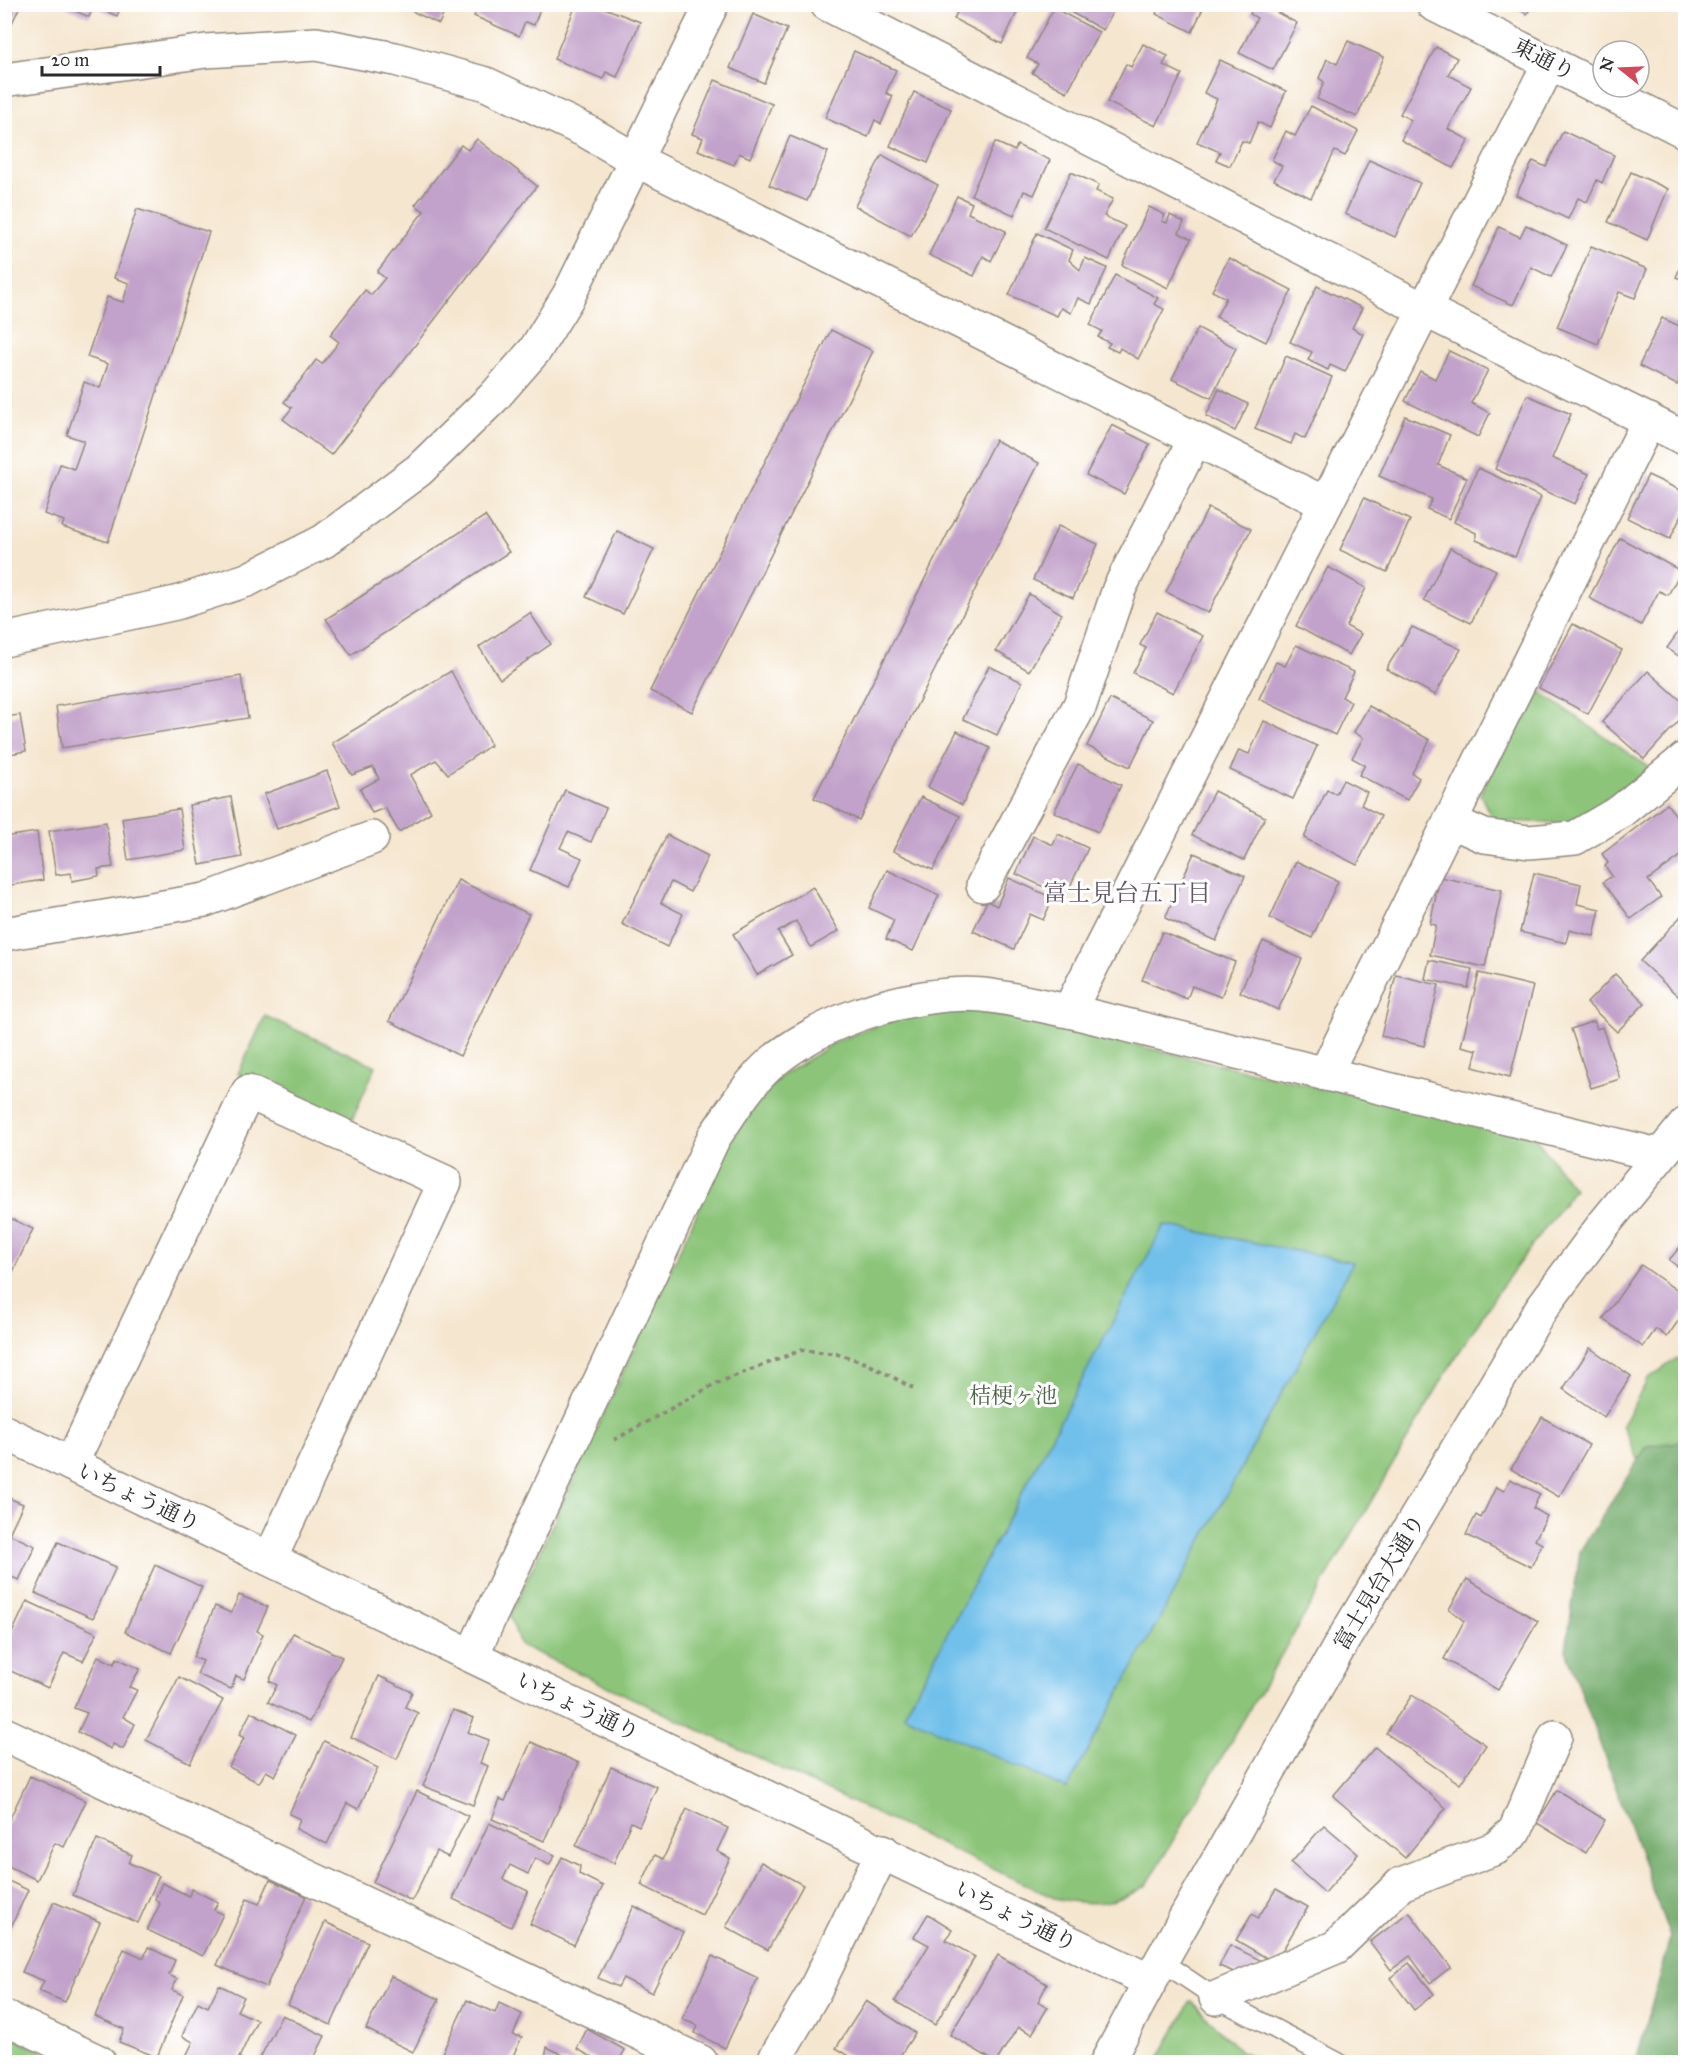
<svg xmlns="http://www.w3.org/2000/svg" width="1690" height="2067" font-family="'IM FELL Great Primer','Noto Serif JP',serif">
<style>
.green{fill:#8cc579;stroke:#5c7852;stroke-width:1.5}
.forest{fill:#71aa69;stroke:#4e6a4a;stroke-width:1.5}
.water{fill:#71c0eb;stroke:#4e768b;stroke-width:1.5}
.building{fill:#c2a2ca}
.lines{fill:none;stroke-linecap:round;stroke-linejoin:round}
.lane-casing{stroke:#90887d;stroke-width:21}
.street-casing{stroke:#90887d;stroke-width:36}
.secondary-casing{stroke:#90887d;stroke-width:36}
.path{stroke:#90887d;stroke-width:4;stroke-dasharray:4.5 4.5;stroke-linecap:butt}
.lane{stroke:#fff;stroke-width:18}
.street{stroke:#fff;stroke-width:33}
.secondary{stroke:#fff;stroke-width:33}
.labels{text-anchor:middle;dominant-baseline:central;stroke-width:6;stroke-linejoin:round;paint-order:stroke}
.street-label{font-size:22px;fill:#2b2b2b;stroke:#fff}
.park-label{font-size:22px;fill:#4d6146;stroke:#fff}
.neighbourhood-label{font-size:24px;fill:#605563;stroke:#fff}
</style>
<rect width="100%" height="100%" fill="#fff"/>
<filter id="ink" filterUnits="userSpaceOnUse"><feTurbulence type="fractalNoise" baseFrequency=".0167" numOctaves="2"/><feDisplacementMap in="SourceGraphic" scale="12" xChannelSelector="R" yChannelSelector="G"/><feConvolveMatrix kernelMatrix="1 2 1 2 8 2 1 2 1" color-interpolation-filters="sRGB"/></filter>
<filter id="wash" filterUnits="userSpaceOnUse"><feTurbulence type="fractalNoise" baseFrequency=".008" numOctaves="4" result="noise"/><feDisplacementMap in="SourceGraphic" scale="24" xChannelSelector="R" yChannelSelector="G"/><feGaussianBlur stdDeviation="1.35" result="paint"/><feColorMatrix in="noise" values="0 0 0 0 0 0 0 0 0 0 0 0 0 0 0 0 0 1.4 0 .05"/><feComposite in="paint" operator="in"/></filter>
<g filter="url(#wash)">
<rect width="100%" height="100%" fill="#f5e6cf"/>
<g class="green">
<path d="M1533,687L1650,768L1609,800L1566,823L1493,821L1480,794Z"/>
<path d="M980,1010L1534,1136L1574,1189L1499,1290L1449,1368L1147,1885C1113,1906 1092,1906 1054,1898L520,1645L510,1616L727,1148L754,1105L781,1076L839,1040L895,1018Z"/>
<path d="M265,1016L376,1066L350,1124L238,1074Z"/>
<path d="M1685,1353V1450L1638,1459L1622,1425L1649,1378Z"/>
<path d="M1191,2001L1240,2051L1267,2062H1159V2058Z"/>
<path d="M5,2034L64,2062H5Z"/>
</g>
<path class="forest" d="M1685,1441V2062H1636L1670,1937L1566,1650L1580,1551L1647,1446Z"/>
<path class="water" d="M1164,1225L1353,1262L1067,1789L904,1715Z"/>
<g id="blocks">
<g class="building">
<path d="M4,4H21L4,40Z"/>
<path d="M67,4H122L117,16L94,6L89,17L66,7Z"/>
<path d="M397,4H448L439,24Z"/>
<path d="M479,4H542L534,25L525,22L519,36L474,16Z"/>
<path d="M961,4H1021L1002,44L954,19Z"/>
<path d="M1056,4H1099L1113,11L1103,30Z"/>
<path d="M1161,4H1205L1192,32L1156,14Z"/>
<path d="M1255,4H1261L1297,23L1273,70L1239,53L1257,18L1250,14Z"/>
<path d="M1509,4H1533L1527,14Z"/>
<path d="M576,5H597L640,22L617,77L606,72L603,79L554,59Z"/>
<path d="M1054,8L1099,32L1067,92L1032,73L1038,64L1027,58Z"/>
<path d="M753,14L787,29L764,83L730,68Z"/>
<path d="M1348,41L1384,57L1357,117L1317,99L1324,82L1319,78L1327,59L1337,64Z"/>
<path d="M1143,44L1168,56L1163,65L1182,74L1156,126L1107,102L1126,64L1131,67Z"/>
<path d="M1436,47L1457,58L1448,75L1471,87L1448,129L1469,140L1453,168L1401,140L1411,120L1400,114Z"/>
<path d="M854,51L896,70L886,93L893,96L881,124L875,120L868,137L825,118Z"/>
<path d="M1220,60L1286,91L1270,128L1258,122L1249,143L1242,141L1230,166L1216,160L1220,152L1197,142L1217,99L1204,93Z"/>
<path d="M715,80L772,104L750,158L739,153L734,165L698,150L703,138L692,134Z"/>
<path d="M914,92L951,109L928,163L890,146Z"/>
<path d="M1311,106L1358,131L1345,156L1335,151L1311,198L1274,180L1282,166L1272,160L1286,131L1295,136Z"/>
<path d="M1563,131L1614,155L1602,183L1597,180L1587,202L1578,198L1568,219L1516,195L1533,161L1546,167Z"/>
<path d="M790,136L828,152L807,201L769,185Z"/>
<path d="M477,139L537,186L331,455L283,419L292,408L284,402L316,360L322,364L339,342L330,335L365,290L371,295L385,278L377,272L424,211L415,205L461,145L468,150Z"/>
<path d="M995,142L1015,151L1017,145L1050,160L1034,195L1024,191L1014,215L971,195Z"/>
<path d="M882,155L938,185L911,236L855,206Z"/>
<path d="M1369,160L1420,183L1395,237L1345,214Z"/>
<path d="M1071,172L1099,185L1096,191L1113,199L1104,216L1125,226L1109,260L1044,228Z"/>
<path d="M1631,172L1668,189L1647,240L1608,222Z"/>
<path d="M957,196L972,203L968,213L1006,231L991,261L983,256L974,276L929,255Z"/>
<path d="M1149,207L1165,215L1162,221L1167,223L1170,215L1184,222L1179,233L1191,239L1168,288L1122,265Z"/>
<path d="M137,209L209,232L108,542L62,527L64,521L44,514L60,464L74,469L84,441L67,435L84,382L100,388L108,364L87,357L107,297L123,302L129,283L114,278Z"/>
<path d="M1526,225L1567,245L1551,277L1531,267L1513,305L1471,286L1499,227L1520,237Z"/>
<path d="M1037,233L1073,250L1069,260L1080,270L1085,258L1107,268L1091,304L1078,298L1071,313L1061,308L1057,316L1009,295Z"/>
<path d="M1591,246L1647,269L1635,298L1619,292L1598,344L1557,327Z"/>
<path d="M1686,254V281L1676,277Z"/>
<path d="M1229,258L1292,290L1266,342L1216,317L1226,298L1212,291Z"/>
<path d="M1115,275L1158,298L1154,304L1164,309L1138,359L1120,348L1118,352L1107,347L1110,343L1098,337L1102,331L1090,325Z"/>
<path d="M1317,286L1362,308L1352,328L1363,334L1345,372L1330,365L1328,370L1308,360L1312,352L1290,342Z"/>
<path d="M1662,318L1686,329V367L1677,385L1639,366Z"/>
<path d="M1198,328L1236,348L1211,398L1172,379Z"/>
<path d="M831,330L873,351L692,712L650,691Z"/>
<path d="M1449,351L1488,370L1471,403L1490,413L1478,437L1405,401L1420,371L1435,379Z"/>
<path d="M1286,356L1332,377L1305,439L1295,434L1291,444L1255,429Z"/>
<path d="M1219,389L1248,404L1235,431L1206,416Z"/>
<path d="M1527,395L1571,414L1552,458L1589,474L1575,504L1495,469Z"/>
<path d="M1405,416L1450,435L1438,465L1467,478L1449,519L1427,509L1432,499L1379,476Z"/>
<path d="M1112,425L1150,444L1124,494L1086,475Z"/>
<path d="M995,440L1039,463L859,820L814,798Z"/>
<path d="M1478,468L1541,497L1515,557L1476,540V533L1454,522Z"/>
<path d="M1648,475L1686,493V506L1670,539L1627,518Z"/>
<path d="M1364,498L1410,520L1387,572L1340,550Z"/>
<path d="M1208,508L1251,529L1208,613L1166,592Z"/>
<path d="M485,516L509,552L351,655L326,619Z"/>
<path d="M1058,526L1098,544L1073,598L1033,580Z"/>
<path d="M617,531L654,549L623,614L586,597Z"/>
<path d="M1620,538L1681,571L1668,595L1659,591L1641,625L1589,598Z"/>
<path d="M1450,548L1496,570L1471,623L1424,600Z"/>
<path d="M1328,567L1366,588L1346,626L1361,634L1349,655L1296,626Z"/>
<path d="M1029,594L1062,614L1029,671L996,651Z"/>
<path d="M1157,612L1203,636L1173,693L1133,673L1146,648L1140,645Z"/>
<path d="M530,613L551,644L500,679L479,647Z"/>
<path d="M1686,621V661L1667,648Z"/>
<path d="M1573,624L1622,650L1588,714L1539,688Z"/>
<path d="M1412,627L1461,649L1435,695L1386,669Z"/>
<path d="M1296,645L1354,672L1342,697L1351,702L1335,735L1259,699L1276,662L1285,666Z"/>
<path d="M989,666L1022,682L997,735L963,719Z"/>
<path d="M451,671L491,745L448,774L436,760L410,775L431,812L399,832L385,808L372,813L360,789L379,779L373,767L352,775L332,743Z"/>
<path d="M1648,671L1686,705V713L1644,759L1602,722Z"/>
<path d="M241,676L248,718L62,748L56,706Z"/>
<path d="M1110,699L1153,720L1130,767L1087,746Z"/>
<path d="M1369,706L1430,740L1412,773L1419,778L1407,800L1359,775L1365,765L1352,758L1363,738L1354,732Z"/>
<path d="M20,715L26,751L4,755V717Z"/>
<path d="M1264,721L1317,746L1293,799L1230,770L1239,750L1249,754Z"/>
<path d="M957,731L990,748L962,805L928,787Z"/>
<path d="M1078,764L1121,785L1098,832L1054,812Z"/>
<path d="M327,771L340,806L277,829L264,794Z"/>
<path d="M1343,780L1367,792L1361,805L1381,816L1357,865L1304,838L1327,790L1336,794Z"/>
<path d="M565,790L606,808L591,842L568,832L560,848L582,858L569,887L530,870Z"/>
<path d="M1214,791L1265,817L1244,860L1192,835Z"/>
<path d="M231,797L242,857L200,865L189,805Z"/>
<path d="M921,797L960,816L933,870L893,851Z"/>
<path d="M1667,804L1686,828V852L1648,880L1661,897L1631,919L1603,882L1612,876L1605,866L1608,863L1602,854Z"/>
<path d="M179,809L185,850L128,860L122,818Z"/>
<path d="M106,822L113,867L98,869L99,876L72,881L71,873L56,875L49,831Z"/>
<path d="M37,832L43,880L5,886L4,837Z"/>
<path d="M1058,834L1088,848L1065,897L1016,874L1033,836L1053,845Z"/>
<path d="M667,835L708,856L690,892L671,882L661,903L683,914L667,947L622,924Z"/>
<path d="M1194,853L1245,876L1216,941L1165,918Z"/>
<path d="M1296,861L1338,881L1312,938L1270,918Z"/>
<path d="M887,870L939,895L913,951L886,939L894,920L869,908Z"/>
<path d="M1534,873L1581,884L1577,904L1600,909L1594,936L1569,930L1566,943L1520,932Z"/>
<path d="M1440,877L1502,890L1485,967L1430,955L1436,925L1430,924Z"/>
<path d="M1009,878L1053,898L1043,920L1030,914L1014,949L973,931L987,901L997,906Z"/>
<path d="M458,880L529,914L460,1056L389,1021Z"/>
<path d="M813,887L839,931L811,947L796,921L778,932L792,955L757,975L733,934Z"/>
<path d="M1681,916L1686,921V988L1678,996L1640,961Z"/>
<path d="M1162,932L1235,962L1221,997L1192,986L1187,999L1142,980Z"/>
<path d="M1263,941L1302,959L1278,1010L1240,992Z"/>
<path d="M1429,960L1472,969L1468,988L1425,979Z"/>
<path d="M1479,973L1533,986L1510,1077L1473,1067L1477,1050L1461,1046Z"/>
<path d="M1615,974L1645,1003L1617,1032L1587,1003Z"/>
<path d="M1396,975L1439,985L1424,1046L1381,1036Z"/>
<path d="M1594,1021L1597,1029L1602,1027L1620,1079L1591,1088L1571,1029Z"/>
<path d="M4,1215L33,1229L4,1291Z"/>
<path d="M1686,1240V1273L1669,1260Z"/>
<path d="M1641,1265L1686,1297V1310L1667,1337L1656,1329L1643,1347L1603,1319Z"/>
<path d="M1590,1348L1631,1376L1604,1417L1563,1389Z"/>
<path d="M1542,1417L1589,1445L1559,1497L1511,1469Z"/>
<path d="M1510,1479L1540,1494L1533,1508L1547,1516L1535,1540L1542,1544L1531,1567L1466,1535L1476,1515L1481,1518L1496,1487L1504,1491Z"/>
<path d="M4,1496L23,1504L9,1534L35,1546L19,1580L4,1574Z"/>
<path d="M58,1542L116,1567L93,1618L35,1593Z"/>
<path d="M155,1565L202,1587L171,1653L125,1632Z"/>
<path d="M1467,1579L1538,1621L1498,1690L1444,1659L1464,1621L1449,1609Z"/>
<path d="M239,1595L268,1607L257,1631L263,1634L244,1679L236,1676L231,1689L197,1674L203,1661L193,1657L215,1606L231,1613Z"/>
<path d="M27,1601L97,1633L83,1661L64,1653L48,1688L4,1668V1650Z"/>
<path d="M293,1633L342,1657L309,1722L268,1702L277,1685L269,1681Z"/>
<path d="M98,1656L114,1664L117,1658L140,1669L129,1687L137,1690L123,1717L135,1724L123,1749L113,1744L111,1749L78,1732L87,1713L74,1708Z"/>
<path d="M379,1676L412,1692L405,1707L418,1713L397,1759L351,1737Z"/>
<path d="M179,1677L223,1700L190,1763L146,1740Z"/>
<path d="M1412,1695L1486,1745L1460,1784L1386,1733Z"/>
<path d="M453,1710L474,1718L468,1732L489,1740L480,1763L488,1766L473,1805L423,1786Z"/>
<path d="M251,1712L296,1735L275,1776L266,1771L259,1783L229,1767L244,1738L239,1735Z"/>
<path d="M324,1741L378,1768L358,1809L347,1803L327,1844L296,1829L300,1819L289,1814Z"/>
<path d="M531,1742L579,1763L544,1841L492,1819L500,1799L505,1801Z"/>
<path d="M1375,1747L1446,1808L1405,1858L1333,1796Z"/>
<path d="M611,1767L657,1787L639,1826L631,1822L614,1863L576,1846Z"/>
<path d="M30,1776L86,1801L64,1847L55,1843L37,1880L4,1864V1831Z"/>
<path d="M1557,1790L1605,1820L1586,1853L1537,1823Z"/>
<path d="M417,1791L468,1816L448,1857L436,1851L412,1901L373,1882Z"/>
<path d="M687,1809L728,1828L717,1851L730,1858L702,1915L641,1885L655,1855L663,1859Z"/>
<path d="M489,1823L555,1855L549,1865L535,1858L528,1874L510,1865L503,1879L528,1891L511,1927L453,1899Z"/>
<path d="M1324,1825L1358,1854L1325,1893L1291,1863Z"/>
<path d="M97,1839L132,1855L129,1863L159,1876L138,1923L73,1895Z"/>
<path d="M562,1857L580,1866L579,1874L603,1886L574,1945L530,1924Z"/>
<path d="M761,1862L803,1885L768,1950L726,1927Z"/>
<path d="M4,1879L28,1890L4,1942Z"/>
<path d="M270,1880L306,1896L266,1987L217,1965L247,1899L259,1904Z"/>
<path d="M162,1883L189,1896L191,1889L218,1902L214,1910L223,1914L203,1956L147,1930L160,1904L155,1899Z"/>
<path d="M1276,1889L1308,1907L1275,1963L1236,1940L1252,1914L1258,1918Z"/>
<path d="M54,1902L100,1922L65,2002L39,1991L44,1981L22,1972Z"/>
<path d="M634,1906L683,1932L652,1993L623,1978L618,1987L598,1978Z"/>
<path d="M1409,1912L1451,1967L1430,1983L1410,1956L1391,1970L1370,1942Z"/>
<path d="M928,1914L952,1929L946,1940L975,1957L935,2025L895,2001L929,1945L914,1937Z"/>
<path d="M325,1922L368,1942L331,2025L288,2005Z"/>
<path d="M1230,1945L1264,1962L1244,1976L1219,1966Z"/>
<path d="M148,1947L175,1960L169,1975L177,1979L172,1990L183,1995L157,2057L119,2042L124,2029L95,2016L124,1949L144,1958Z"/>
<path d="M998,1955L1047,1984L1038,2002L1048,2007L1032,2034L1018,2027L996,2062L950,2035Z"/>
<path d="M712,1956L758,1978L725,2048L695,2033L698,2026L682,2019Z"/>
<path d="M1409,1963L1434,1994L1414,2010L1390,1978Z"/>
<path d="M391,1976L439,1999L413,2052L366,2029Z"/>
<path d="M219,1985L244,1997L237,2011L257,2020L239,2058L248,2062H183L193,2042L182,2036L198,2002L208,2007Z"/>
<path d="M467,2000L495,2013L499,2003L522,2014L513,2035L522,2037L510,2062H438Z"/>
<path d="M866,2001L915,2033L896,2062H859L836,2048Z"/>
<path d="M282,2015L325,2036L312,2062H258Z"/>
<path d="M587,2029L625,2050L618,2062H601L577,2049Z"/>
<path d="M547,2047L577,2062H544Z"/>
</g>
</g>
</g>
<g filter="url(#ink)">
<use href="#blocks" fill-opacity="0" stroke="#90887d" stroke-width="1.5"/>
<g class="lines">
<g class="lane-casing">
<path id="lane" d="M1161,1961L1216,1998L1338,2062"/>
</g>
<g class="street-casing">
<g id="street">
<path d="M827,4L1425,310L1686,439"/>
<path d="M4,80L206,51L316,44L395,59L486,84L586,131L636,160L1326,504"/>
<path d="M4,640L176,603L247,580L324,541L419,470L493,398L535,350L569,295L712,4"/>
<path d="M1450,821L1484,836L1529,842L1575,838L1621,811L1686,758"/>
<path d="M983,885L1080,705L1119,589L1195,439"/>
<path d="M4,934L205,900L372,838"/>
<path d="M1069,1011L1550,62"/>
<path d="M1325,1074L1649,420"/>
<path d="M71,1464L248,1092L445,1182L270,1559"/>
<path d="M472,1655L714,1137C727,1119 739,1098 754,1081C800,1024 913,989 983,995C1012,998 1041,1006 1069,1011L1658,1155"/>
<path d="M4,1734L701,2062"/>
<path d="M1216,1998L1336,1947L1401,1884L1496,1848L1515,1831L1555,1737"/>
<path d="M4,2017L99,2062"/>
<path d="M773,2062L814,1992L883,1851"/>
</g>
</g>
<g class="secondary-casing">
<g id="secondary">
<path d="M1433,4L1686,132"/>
<path d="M4,1432L1150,1981"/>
<path d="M1107,2062L1161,1961L1342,1642L1541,1309L1604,1224L1686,1124"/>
</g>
</g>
<path class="path" d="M614,1440L717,1383L802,1350L838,1354L866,1363L913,1388"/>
<use href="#lane" class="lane"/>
<use href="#street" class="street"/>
<use href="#secondary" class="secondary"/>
</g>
</g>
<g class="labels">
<g class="street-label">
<text transform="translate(1544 59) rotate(27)">東通り</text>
<text transform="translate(139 1497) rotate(25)">いちょう通り</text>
<text transform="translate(1379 1582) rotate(-59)">富士見台大通り</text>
<text transform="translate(578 1706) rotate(25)">いちょう通り</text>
<text transform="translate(1016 1916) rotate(26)">いちょう通り</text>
</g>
<g class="park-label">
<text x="1013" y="1395">桔梗ヶ池</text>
</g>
<g class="neighbourhood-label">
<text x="1127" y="893">富士見台五丁目</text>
</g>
</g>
<rect width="1690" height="2067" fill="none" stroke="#fff" stroke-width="24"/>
<g transform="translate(1621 69) rotate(288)"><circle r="28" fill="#ffffff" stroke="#aaaaaa" stroke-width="1.5"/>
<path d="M0-4.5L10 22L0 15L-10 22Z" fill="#d1495b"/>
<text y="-9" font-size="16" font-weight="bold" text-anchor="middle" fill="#2b2b2b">N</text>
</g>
<path d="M42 66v9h118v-9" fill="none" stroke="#2b2b2b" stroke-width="3"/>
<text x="51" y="66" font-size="18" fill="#2b2b2b" stroke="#ffffff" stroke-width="4.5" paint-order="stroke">20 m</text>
</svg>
